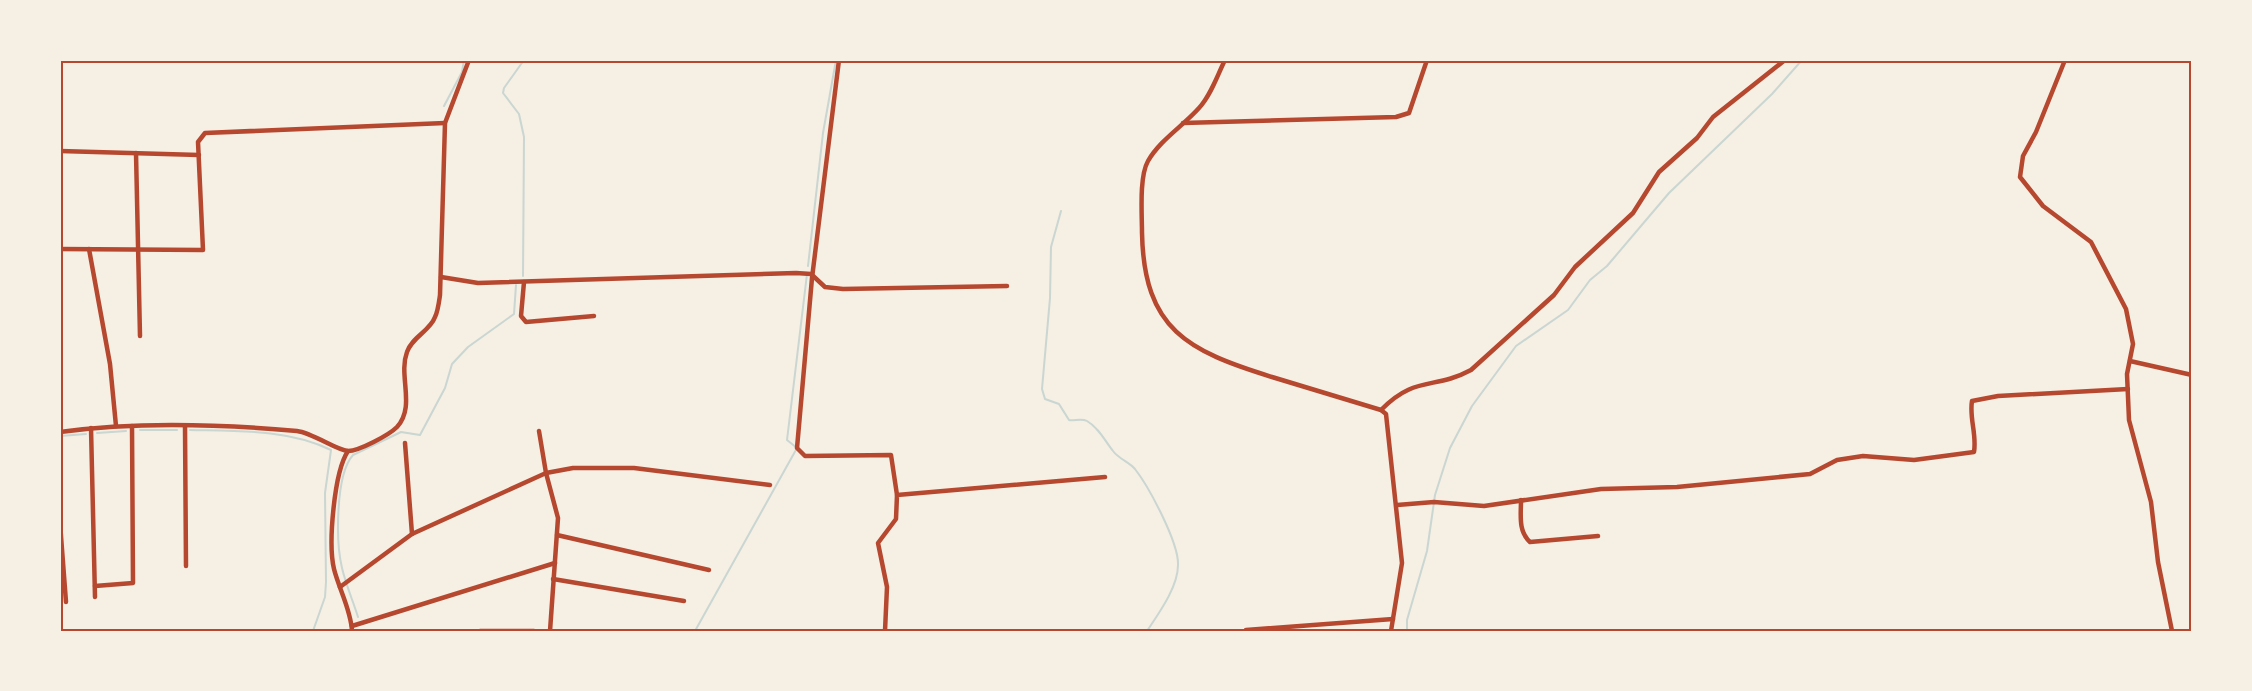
<svg xmlns="http://www.w3.org/2000/svg" width="2252" height="691" font-family="'PT Sans',sans-serif">
<style>
.lines{fill:none;stroke-linecap:round;stroke-linejoin:round}
.stream{stroke:#c9d6d2;stroke-width:2}
.minor{stroke:#b5482f;stroke-width:4.5}
.neatline{fill:none;stroke:#b5482f;stroke-width:2}
</style>
<rect width="100%" height="100%" fill="#f6efe4"/>
<g class="lines">
<g class="stream">
<path d="M444,106L462,72L464,60"/>
<path d="M1061,211L1051,247L1050,298L1042,389L1045,399L1059,404L1069,420C1074,421 1082,418 1087,421C1099,428 1105,441 1113,451C1119,459 1129,462 1135,469C1149,487 1179,543 1178,565C1178,587 1159,613 1147,631"/>
<path d="M808,266L823,133L836,60"/>
<path d="M523,276L524,137L519,114L503,93L504,88L524,60"/>
<path d="M140,430H177"/>
<path d="M190,430C236,431 289,429 331,450L325,493L326,582L325,597L313,631"/>
<path d="M97,433L126,431"/>
<path d="M60,436L86,434"/>
<path d="M358,617C353,601 346,585 342,568C336,543 335,475 353,455L401,432L420,435L445,388L452,364L468,347L514,314L516,285"/>
<path d="M695,631L797,448L787,440L807,274"/>
<path d="M1407,631V620L1427,551L1435,495L1450,448L1472,406L1516,346L1568,310L1590,280L1607,266L1669,193L1772,94L1802,60"/>
</g>
<g class="minor">
<path d="M839,60L812,278L797,448L805,456L891,455L897,495"/>
<path d="M1225,60C1217,76 1211,95 1199,108C1183,126 1160,140 1148,161C1139,177 1142,214 1142,233C1144,330 1188,351 1272,377C1309,388 1345,399 1381,410L1386,414L1402,563L1391,631"/>
<path d="M2065,60L2036,132L2023,156L2020,177L2043,206L2091,242L2126,309L2133,344L2127,374L2129,420L2151,502L2158,562L2172,631"/>
<path d="M1183,123L1396,117L1409,113L1427,60"/>
<path d="M60,151L199,155"/>
<path d="M136,153L140,336"/>
<path d="M60,249L203,250L198,142L205,133L445,123"/>
<path d="M89,249L110,364L116,426"/>
<path d="M441,277L478,283L796,273L811,274L825,287L843,289L1007,286"/>
<path d="M524,282L521,316L526,322L594,316"/>
<path d="M2130,361L2192,375"/>
<path d="M1381,410C1415,375 1434,390 1471,370L1554,295L1575,267L1633,213L1659,172L1697,138L1713,117L1785,60"/>
<path d="M185,426L186,566"/>
<path d="M91,428L95,597"/>
<path d="M539,431L546,473L558,518L550,631"/>
<path d="M60,432C138,421 219,424 297,431C313,433 336,450 348,451C359,451 389,435 397,427C416,406 398,376 407,352C412,337 430,331 435,317C438,311 439,302 440,295L445,123L469,60"/>
<path d="M405,443L412,534"/>
<path d="M348,451C334,472 328,544 334,569C339,589 351,610 352,631"/>
<path d="M1521,500C1521,515 1518,531 1530,542L1598,536"/>
<path d="M1397,505L1434,502L1484,506L1601,489L1677,487L1810,474L1837,460L1863,456L1914,460L1974,452C1977,434 1969,418 1972,401L1998,396L2128,389"/>
<path d="M60,523L66,602"/>
<path d="M557,535L709,570"/>
<path d="M553,579L684,601"/>
<path d="M95,586L133,583L132,426"/>
<path d="M340,587L412,534L546,473L573,468H634L770,485"/>
<path d="M352,626L555,563"/>
<path d="M1246,630L1393,619"/>
<path d="M480,631H534"/>
<path d="M885,631L887,587L878,543L896,519L897,495L1105,477"/>
</g>
</g>
<rect width="2252" height="691" fill="none" stroke="#f6efe4" stroke-width="123"/>
<rect x="62" y="62" width="2128" height="568" class="neatline"/>
</svg>
